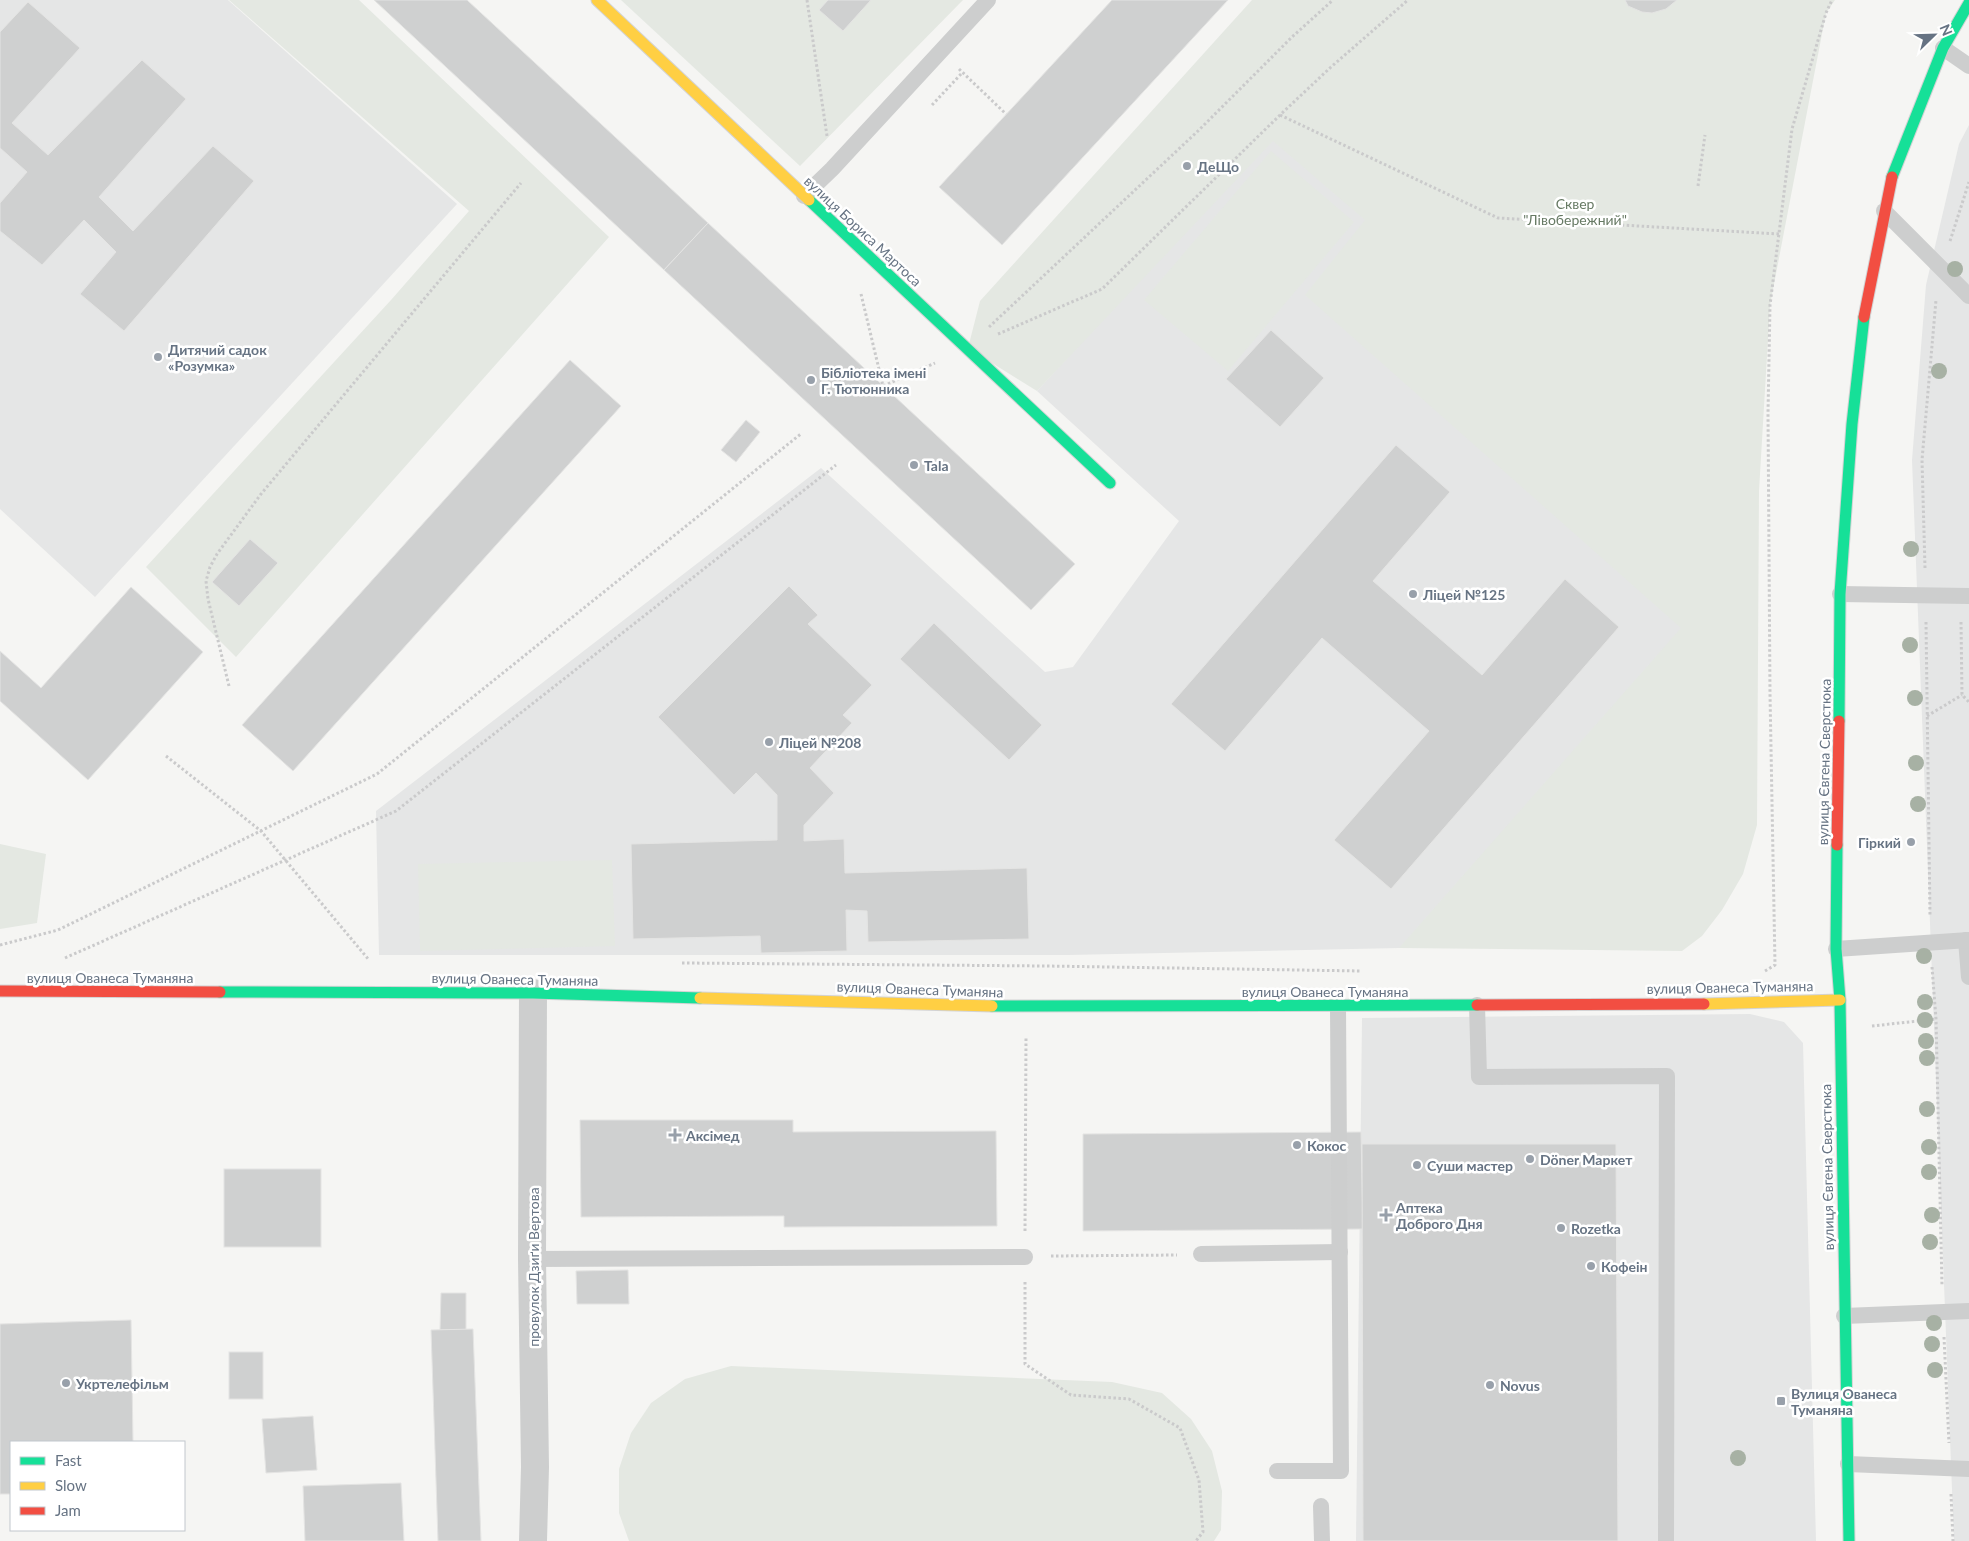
<svg xmlns="http://www.w3.org/2000/svg" width="1969" height="1541" font-family="Lato,sans-serif">
<style>
.built{fill:#e5e6e6}
.green{fill:#e4e8e2}
.building{fill:#cfd0d0;stroke:#e4e4e3}
.lines{fill:none;stroke-linecap:round;stroke-linejoin:round}
.fast-casing{stroke:#d3d3d4;stroke-width:13}
.slow-casing{stroke:#d3d3d4;stroke-width:13}
.jam-casing{stroke:#d3d3d4;stroke-width:13}
.path{stroke:#cacacb;stroke-width:3;stroke-dasharray:2.5 2.5;stroke-linecap:butt}
.lane{stroke:#cdcece;stroke-width:16}
.street{stroke:#cdcece;stroke-width:28}
.fast{stroke:#16e098;stroke-width:11}
.slow{stroke:#ffcf43;stroke-width:11}
.jam{stroke:#f24e42;stroke-width:11}
.tree{fill:#a7b1a4}
.poi-dot{fill:#98a0aa;stroke:#fff;stroke-width:2}
.labels{text-anchor:middle;dominant-baseline:central;stroke-width:5;stroke-linejoin:round;paint-order:stroke}
.poi-label{font-size:14px;font-weight:bold;fill:#667383;stroke:#fff;text-anchor:start}
.park-label{font-size:14px;fill:#677a64;stroke:#fff}
.street-label{font-size:14px;fill:#667383;stroke:#fff}
</style>
<rect width="100%" height="100%" fill="#f5f5f3"/>
<g class="built">
<path d="M0,0H228L457,204L95,597L0,509Z"/>
<path d="M1969,125V1541H1954L1912,460L1926,285L1959,144Z"/>
<path d="M1276,131L1700,471L1702,936L1399,948L1068,955H379L376,811L821,468L1045,672L1073,667L1179,521L1037,391Z"/>
<path d="M1750,1014L1784,1022L1803,1043L1816,1541H1356L1362,1018Z"/>
</g>
<g class="green">
<path d="M229,0H359L609,237L236,657L146,567L391,300L469,211Z"/>
<path d="M621,0H963L800,166Z"/>
<path d="M1252,0H1835L1826,13L1770,305L1759,491L1757,825L1743,874L1722,910L1702,936L1682,951L1399,948L1681,628L1305,295L1365,220L1273,141L1037,391L968,348L980,301Z"/>
<path d="M1271,151L1354,222L1228,371L1144,300Z"/>
<path d="M0,844L46,854L37,923L0,929Z"/>
<path d="M612,860L615,946L420,951L418,864Z"/>
<path d="M731,1366L1112,1382L1162,1393L1191,1419L1212,1451L1222,1491L1221,1530L1214,1541H629L619,1513V1469L631,1433L651,1403L685,1379Z"/>
</g>
<g class="building">
<path d="M374,0H467L708,223L664,270Z"/>
<path d="M828,0H871L843,31L819,10Z"/>
<path d="M1112,0H1228L1002,245L939,187Z"/>
<path d="M1625,0H1677L1666,9L1652,13L1642,12L1628,6Z"/>
<path d="M28,2L80,48L12,123L48,155L142,60L186,99L99,197L133,231L213,146L254,181L124,331L80,294L116,252L84,220L42,265L0,231V203L27,172L0,148V32Z"/>
<path d="M708,223L1075,564L1031,610L664,270Z"/>
<path d="M1271,330L1324,378L1280,427L1226,379Z"/>
<path d="M570,360L621,406L293,771L242,725Z"/>
<path d="M746,420L760,432L736,462L721,450Z"/>
<path d="M1396,445L1450,492L1373,581L1482,675L1565,579L1619,627L1391,889L1334,840L1429,731L1322,638L1225,751L1171,704Z"/>
<path d="M250,539L278,563L239,606L212,582Z"/>
<path d="M789,586L818,615L808,624L872,685L843,715L852,723L810,768L834,793L804,825V841L844,839L845,873L1027,868L1029,939L868,942L867,911L846,910L847,951L761,953L760,936L633,939L631,844L777,840V795L756,773L734,795L658,717Z"/>
<path d="M131,587L203,652L88,780L0,701V651L41,688Z"/>
<path d="M934,623L1042,725L1009,760L900,659Z"/>
<path d="M580,1120H793V1132L996,1131L997,1226L784,1227V1216L581,1217Z"/>
<path d="M1361,1132L1363,1229L1083,1231V1134Z"/>
<path d="M1362,1144H1616L1618,1541H1363Z"/>
<rect x="224" y="1169" width="97" height="78"/>
<path d="M628,1270L629,1304H577L576,1271Z"/>
<path d="M441,1293H466V1330H440Z"/>
<path d="M131,1320L133,1442H11V1494H0V1324Z"/>
<path d="M473,1329L481,1541H438L431,1330Z"/>
<rect x="229" y="1352" width="34" height="47"/>
<path d="M313,1416L317,1470L266,1473L262,1419Z"/>
<path d="M401,1483L404,1541H305L303,1486Z"/>
</g>
<g class="lines">
<g class="fast-casing">
<g id="fast">
<path d="M1892,177L1943,48L1969,3"/>
<path d="M809,200L1110,483"/>
<path d="M1839,721L1840,594L1852,424L1864,317"/>
<path d="M1837,845L1836,949L1840,1000L1849,1541"/>
<path d="M220,992L533,993L700,998"/>
<path d="M992,1006L1477,1005"/>
</g>
</g>
<g class="slow-casing">
<g id="slow">
<path d="M597,0L809,200"/>
<path d="M700,998L992,1006"/>
<path d="M1704,1004L1840,1000"/>
</g>
</g>
<g class="jam-casing">
<g id="jam">
<path d="M1864,317L1892,177"/>
<path d="M1837,845L1839,721"/>
<path d="M0,991L220,992"/>
<path d="M1477,1005L1704,1004"/>
</g>
</g>
<g class="path">
<path d="M807,0L827,136"/>
<path d="M959,69L1006,114"/>
<path d="M932,105L962,73"/>
<path d="M1280,115L1498,218L1779,234"/>
<path d="M1698,186L1705,135"/>
<path d="M1950,241L1969,182"/>
<path d="M861,294L883,386L935,363"/>
<path d="M989,327L1199,130L1292,37L1333,0"/>
<path d="M998,334L1102,289L1280,115L1331,67L1408,0"/>
<path d="M1925,568L1922,460L1936,300"/>
<path d="M1926,622L1930,916"/>
<path d="M1961,622L1962,695L1969,702"/>
<path d="M229,686L208,599L206,581L210,567L217,554L261,494L521,183"/>
<path d="M1927,716L1962,695"/>
<path d="M166,756L261,831L369,960"/>
<path d="M0,945L58,930L377,774L802,433"/>
<path d="M65,958L396,811L836,465"/>
<path d="M682,963L1046,966L1361,971"/>
<path d="M1932,967L1936,1019L1942,1286"/>
<path d="M1765,971L1775,965L1770,694L1768,413L1770,305L1792,129L1826,13L1832,0"/>
<path d="M1872,1026L1936,1019"/>
<path d="M1025,1231L1026,1037"/>
<path d="M1051,1256L1177,1255"/>
<path d="M1025,1282V1364L1071,1395L1129,1399L1180,1428L1199,1480L1203,1532L1196,1541"/>
<path d="M1944,1337L1949,1443"/>
<path d="M1951,1494L1953,1541"/>
</g>
<g class="lane">
<path d="M1943,48L1969,66"/>
<path d="M804,196L832,169L988,0"/>
<path d="M1884,211L1969,296"/>
<path d="M1840,594L1969,596"/>
<path d="M1966,940L1969,977"/>
<path d="M1836,949L1969,940"/>
<path d="M1477,1005L1479,1077L1667,1076L1666,1541"/>
<path d="M1201,1254L1340,1252"/>
<path d="M532,1259L1025,1257"/>
<path d="M1844,1316L1969,1311"/>
<path d="M1848,1464L1969,1469"/>
<path d="M1277,1471H1341L1338,1006"/>
<path d="M1321,1506L1322,1541"/>
</g>
<path class="street" d="M533,1541L535,1467L532,1259L533,993"/>
<use href="#fast" class="fast"/>
<use href="#slow" class="slow"/>
<use href="#jam" class="jam"/>
</g>
<g class="tree">
<circle cx="1955" cy="269" r="8"/>
<circle cx="1939" cy="371" r="8"/>
<circle cx="1911" cy="549" r="8"/>
<circle cx="1910" cy="645" r="8"/>
<circle cx="1915" cy="698" r="8"/>
<circle cx="1916" cy="763" r="8"/>
<circle cx="1918" cy="804" r="8"/>
<circle cx="1924" cy="956" r="8"/>
<circle cx="1925" cy="1002" r="8"/>
<circle cx="1925" cy="1020" r="8"/>
<circle cx="1926" cy="1041" r="8"/>
<circle cx="1927" cy="1058" r="8"/>
<circle cx="1927" cy="1109" r="8"/>
<circle cx="1929" cy="1147" r="8"/>
<circle cx="1929" cy="1172" r="8"/>
<circle cx="1932" cy="1215" r="8"/>
<circle cx="1930" cy="1242" r="8"/>
<circle cx="1934" cy="1323" r="8"/>
<circle cx="1932" cy="1344" r="8"/>
<circle cx="1935" cy="1370" r="8"/>
<circle cx="1738" cy="1458" r="8"/>
</g>
<g class="poi-dot">
<circle cx="1187" cy="166" r="5"/>
<circle cx="158" cy="357" r="5"/>
<circle cx="811" cy="380" r="5"/>
<circle cx="914" cy="465" r="5"/>
<circle cx="1413" cy="594" r="5"/>
<circle cx="769" cy="742" r="5"/>
<circle cx="1911" cy="842" r="5"/>
<path d="M672.5 1127.5h5v5h5v5h-5v5h-5v-5h-5v-5h5z"/>
<circle cx="1297" cy="1145" r="5"/>
<circle cx="1530" cy="1159" r="5"/>
<circle cx="1417" cy="1165" r="5"/>
<path d="M1383.5 1207.5h5v5h5v5h-5v5h-5v-5h-5v-5h5z"/>
<circle cx="1561" cy="1228" r="5"/>
<circle cx="1591" cy="1266" r="5"/>
<circle cx="66" cy="1383" r="5"/>
<circle cx="1490" cy="1385" r="5"/>
<rect x="1776" y="1396" width="10" height="10" rx="2.5"/>
</g>
<g class="labels">
<g class="poi-label">
<text x="1197" y="166">ДеЩо</text>
<text x="168" y="349">Дитячий садок<tspan x="168" dy="16">«Розумка»</tspan></text>
<text x="821" y="372">Бібліотека імені<tspan x="821" dy="16">Г. Тютюнника</tspan></text>
<text x="924" y="465">Tala</text>
<text x="1423" y="594">Ліцей №125</text>
<text x="779" y="742">Ліцей №208</text>
<text x="1901" y="842" text-anchor="end">Гіркий</text>
<text x="686" y="1135">Аксімед</text>
<text x="1307" y="1145">Кокос</text>
<text x="1540" y="1159">Döner Маркет</text>
<text x="1427" y="1165">Суши мастер</text>
<text x="1396" y="1207">Аптека<tspan x="1396" dy="16">Доброго Дня</tspan></text>
<text x="1571" y="1228">Rozetka</text>
<text x="1601" y="1266">Кофеін</text>
<text x="76" y="1383">Укртелефільм</text>
<text x="1500" y="1385">Novus</text>
<text x="1791" y="1393">Вулиця Ованеса<tspan x="1791" dy="16">Туманяна</tspan></text>
</g>
<g class="park-label">
<text x="1575" y="203">Сквер<tspan x="1575" dy="16">"Лівобережний"</tspan></text>
</g>
<g class="street-label">
<text transform="translate(863 231) rotate(43)">вулиця Бориса Мартоса</text>
<text transform="translate(1824 762) rotate(-89)">вулиця Євгена Сверстюка</text>
<text x="110" y="977">вулиця Ованеса Туманяна</text>
<text transform="translate(515 979) rotate(1)">вулиця Ованеса Туманяна</text>
<text transform="translate(1730 987) rotate(-1)">вулиця Ованеса Туманяна</text>
<text transform="translate(920 989) rotate(2)">вулиця Ованеса Туманяна</text>
<text x="1325" y="991">вулиця Ованеса Туманяна</text>
<text transform="translate(1827 1167) rotate(-91)">вулиця Євгена Сверстюка</text>
<text transform="translate(533 1267) rotate(-90)">провулок Дзиґи Вертова</text>
</g>
</g>
<rect x="10" y="1441" width="175" height="90" fill="#ffffff" stroke="#c2c7cd"/>
<rect x="20" y="1457" width="25" height="8" fill="#16e098" stroke="#c2c7cd"/>
<text x="55" y="1466" font-size="15" fill="#667383">Fast</text>
<rect x="20" y="1482" width="25" height="8" fill="#ffcf43" stroke="#c2c7cd"/>
<text x="55" y="1491" font-size="15" fill="#667383">Slow</text>
<rect x="20" y="1507" width="25" height="8" fill="#f24e42" stroke="#c2c7cd"/>
<text x="55" y="1516" font-size="15" fill="#667383">Jam</text>
<g transform="translate(1934 35) rotate(67)" stroke="#ffffff" stroke-width="4" paint-order="stroke">
<path d="M0-4L9 19L0 12L-9 19Z" fill="#667383"/>
<text y="-8" font-size="14" font-weight="bold" text-anchor="middle" fill="#667383">N</text>
</g>
</svg>
